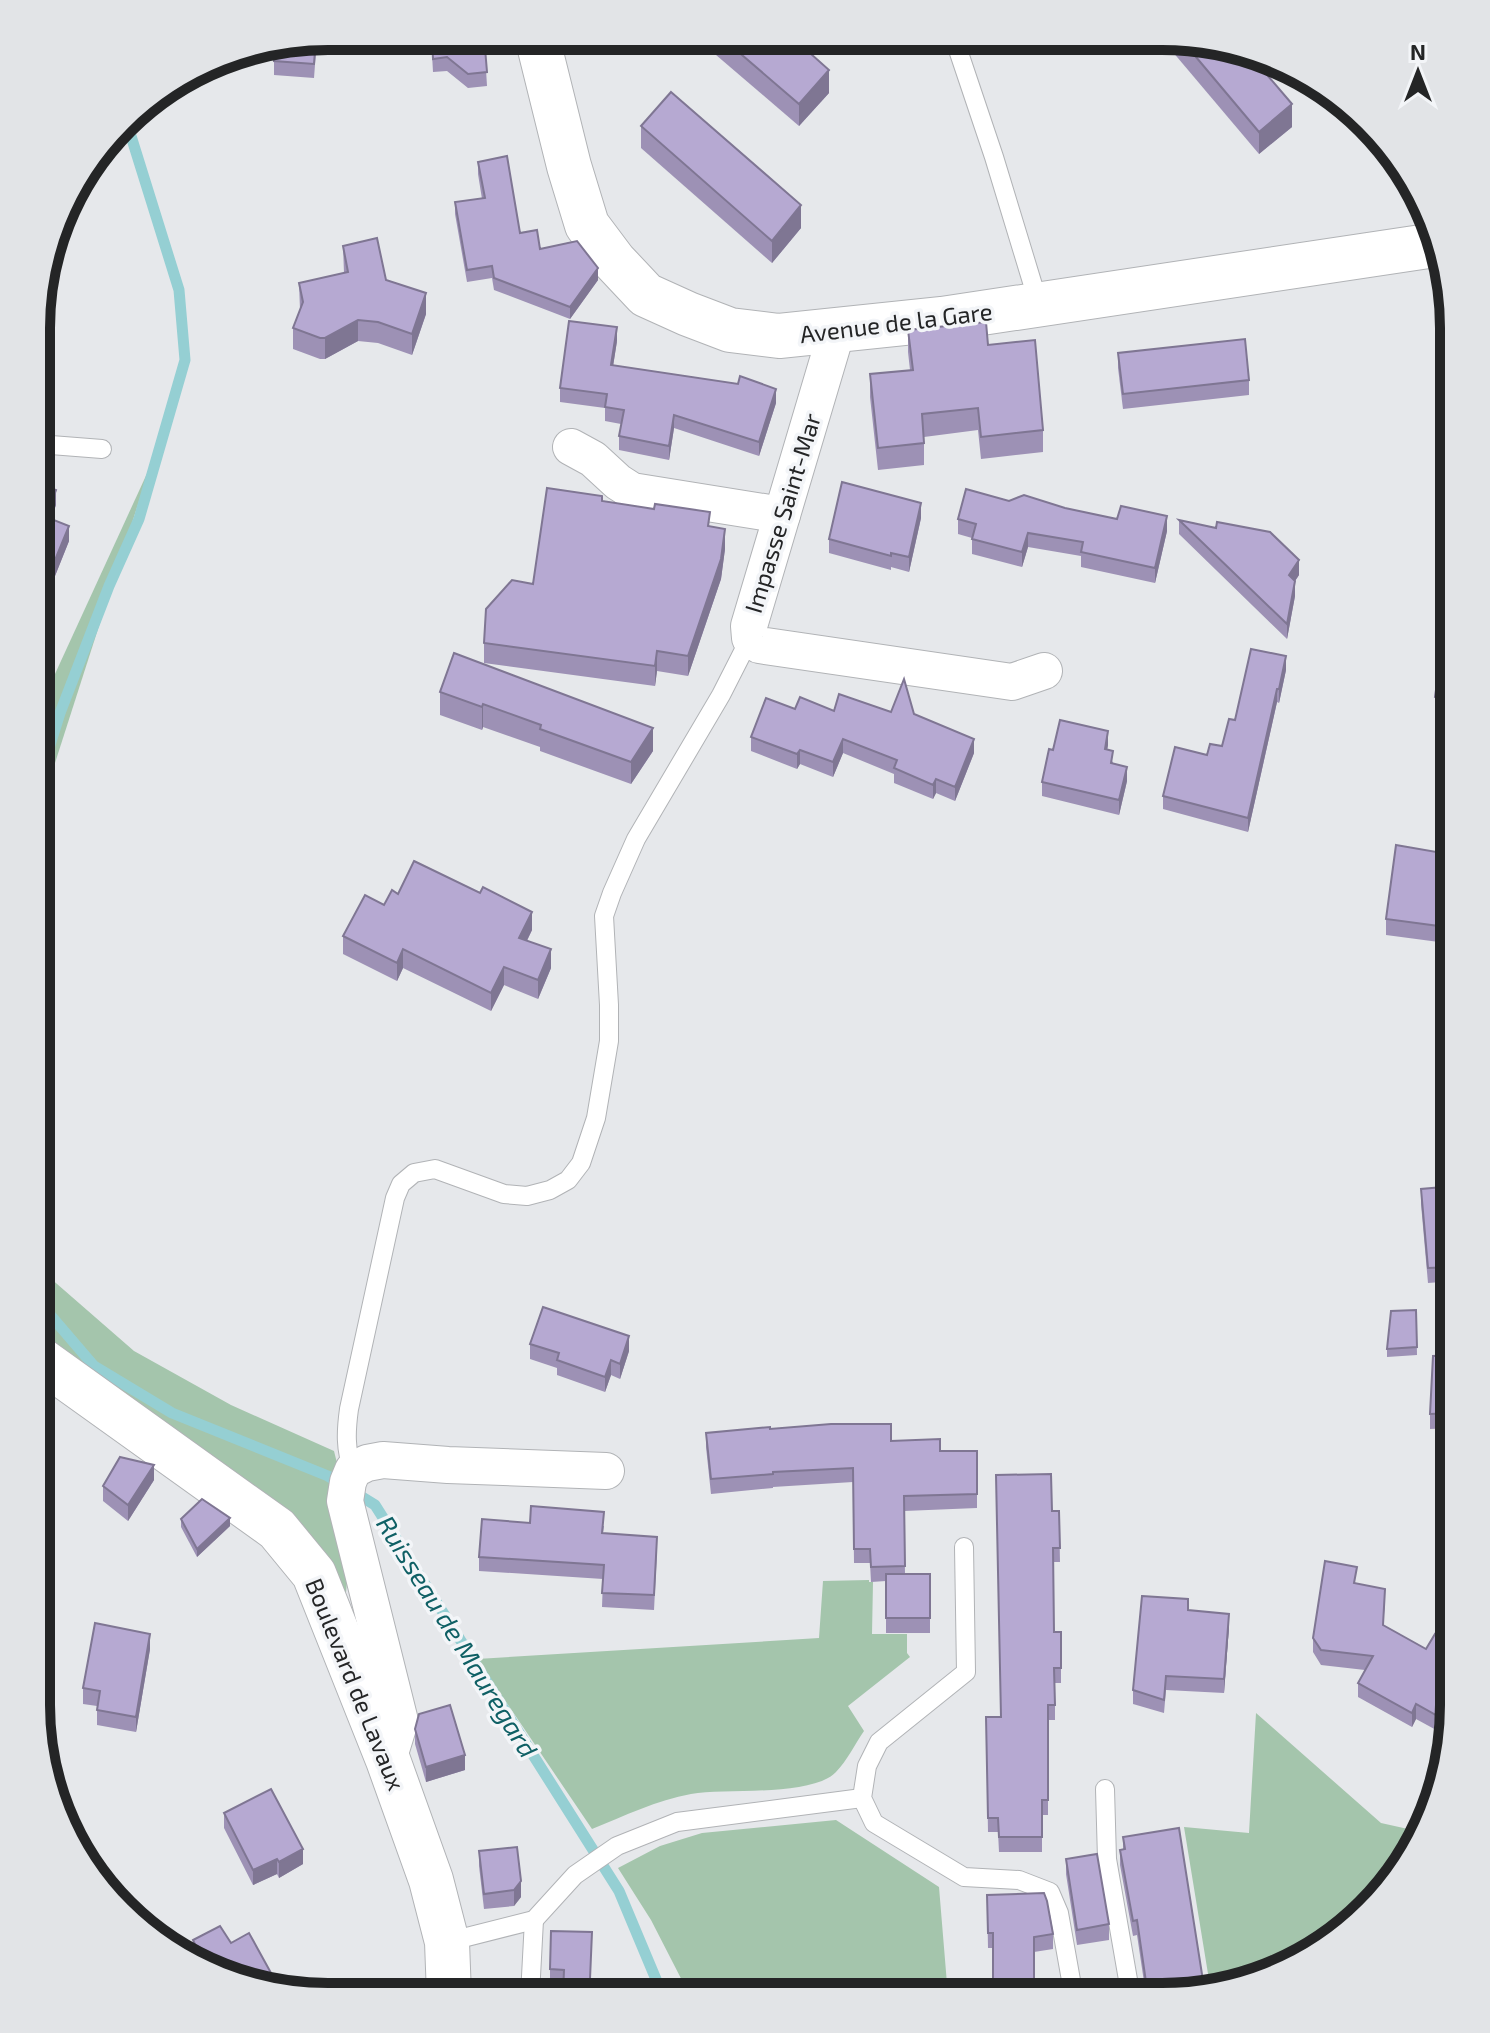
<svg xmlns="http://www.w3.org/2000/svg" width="1490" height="2033" font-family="'Exo 2',sans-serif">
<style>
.green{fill:#a4c5ac}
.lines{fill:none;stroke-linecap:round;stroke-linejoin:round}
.stream{stroke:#95cfd3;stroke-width:11}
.lane-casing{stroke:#b1b3b6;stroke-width:20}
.street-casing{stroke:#b1b3b6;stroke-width:38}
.secondary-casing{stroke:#b1b3b6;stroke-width:46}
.lane{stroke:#fff;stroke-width:18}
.street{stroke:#fff;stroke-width:36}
.secondary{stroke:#fff;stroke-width:44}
.wall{fill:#9d91b5}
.shaded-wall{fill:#7f7693}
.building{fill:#b6a9d2;stroke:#7f7693;stroke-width:2}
.labels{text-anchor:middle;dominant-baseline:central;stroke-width:7;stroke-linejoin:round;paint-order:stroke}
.street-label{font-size:24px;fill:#242526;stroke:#f3f5f8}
.water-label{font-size:26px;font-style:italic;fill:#0f6065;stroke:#f3f5f8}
.rim{fill:none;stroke:#242526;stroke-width:10}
</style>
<rect width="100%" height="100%" fill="#e6e8eb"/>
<g class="green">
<path d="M150,467L38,816V711Z"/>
<path d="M37,1263L41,1270L134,1351L231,1405L334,1451L352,1523L346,1593L294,1526L66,1356L37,1322Z"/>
<path d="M869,1580V1582H873L872,1634H907V1653L910,1657L848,1706L864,1731C855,1744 847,1761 836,1772C812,1797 726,1788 691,1794C657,1800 624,1816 592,1829L477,1659L819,1638L823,1581Z"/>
<path d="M1256,1713L1381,1823L1417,1831L1405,1868L1292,1967L1210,1986L1184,1827L1249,1833Z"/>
<path d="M836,1820L939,1887L948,1996H690L651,1920L618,1868L660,1846L702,1833Z"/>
</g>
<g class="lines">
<g class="stream">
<path d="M38,783L60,713L109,586L139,519L185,360L179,290L126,120"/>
<path d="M37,1297L46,1310L94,1366L172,1413L328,1476L375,1505L619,1891L663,1996"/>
</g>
<g class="lane-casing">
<g id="lane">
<path d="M954,38L994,157L1039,305"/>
<path d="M38,444L102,449"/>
<path d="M353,1470C345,1449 346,1431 349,1409L395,1198L401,1184L414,1173L435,1169L504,1194L527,1196L550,1190L568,1180L581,1163L596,1118L609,1041V1005L604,916L612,893L636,839L721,695L750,638"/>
<path d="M964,1547L966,1672L879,1742L867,1766L862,1798L874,1823L964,1877L1019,1880L1050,1892L1059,1913L1074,1997"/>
<path d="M1105,1789L1107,1859L1131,1997"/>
<path d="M447,1942L534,1920L575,1875L617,1846L677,1822L862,1798"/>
<path d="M530,1995L534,1920"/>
</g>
</g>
<g class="street-casing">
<g id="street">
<path d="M837,330L749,626L750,638L759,645L1012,682L1044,671"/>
<path d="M571,447L593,459L618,482L632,491L782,515"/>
<path d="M388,1760L400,1721L345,1501L348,1482L353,1470L367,1463L383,1460L448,1465L606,1471"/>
</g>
</g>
<g class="secondary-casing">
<g id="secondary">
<path d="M537,37L569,166L587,225L614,261L646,295L688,314L730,330L779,336L942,319L1435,245"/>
<path d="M37,1357L277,1529L314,1574L388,1760L431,1880L447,1942L449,1995"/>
</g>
</g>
<use href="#lane" class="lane"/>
<use href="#street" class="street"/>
<use href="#secondary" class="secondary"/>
</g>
<g class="wall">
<path d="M431,36H484L487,86L468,88L447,71L433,72Z"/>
<path d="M695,37H792L829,93L799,126Z"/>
<path d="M317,38L314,78L274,75V52L259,47Z"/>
<path d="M1161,38L1201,39L1292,127L1259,154Z"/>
<path d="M641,126L801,228L772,263L641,148Z"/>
<path d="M478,162L520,233L540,249L598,280L570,319L494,290L492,278L467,282L455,214V202L482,199L478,174Z"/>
<path d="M343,246L386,280L426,314L412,355L378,343L358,341L325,359H320L293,349V328L300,310L299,283L344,273Z"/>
<path d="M908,330L988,345L1043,430V452L981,459L978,430L924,437V465L878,470L870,397V374L910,370L908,352Z"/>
<path d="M617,341L613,366L776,403L759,456L674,428L669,460L619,450V436L621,424L605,421V408L560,402V388Z"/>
<path d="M1118,353L1249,380V395L1123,409L1118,368Z"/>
<path d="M38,483L56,505L51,519L69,541L53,581L38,575Z"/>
<path d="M602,501L710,526L725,549L721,579L688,676L657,671L655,686L484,663V643Z"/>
<path d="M1009,501L1065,508L1167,531L1155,583L1081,567V556L1028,547L1022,567L972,554V538L958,534V519Z"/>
<path d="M921,518L909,572L891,567V570L829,553V539Z"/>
<path d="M1179,520L1299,575L1295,581V596L1287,639L1179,534Z"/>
<path d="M1286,670L1279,703L1277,702L1248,832L1163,809V796L1207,755L1222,746L1235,720Z"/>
<path d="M1454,671V769L1444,768V752L1452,715L1435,712V697Z"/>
<path d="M440,692L653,751L631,784L540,751V747L483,727L482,730L440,715Z"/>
<path d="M795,709L914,714L974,753L955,801L936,793L933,799L894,783V774L843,753L833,777L800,764L797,769L751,751V737Z"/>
<path d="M1108,745L1107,749L1113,763L1127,781L1119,815L1042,796V782L1053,750Z"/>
<path d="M1454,855V944L1386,935V919Z"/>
<path d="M398,894L532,930L527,941L551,968L538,999L504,985L491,1011L403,968L397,981L343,954V936Z"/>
<path d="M1454,1021V1098H1443L1437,1038V1023Z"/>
<path d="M1454,1186V1281L1428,1283L1421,1204V1189Z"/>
<path d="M1416,1310L1417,1355L1387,1357V1349Z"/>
<path d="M530,1344L629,1351L620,1379L611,1375L605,1392L557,1375V1368L530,1359Z"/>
<path d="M1454,1355L1453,1428L1430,1429V1414Z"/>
<path d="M770,1429L891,1441L940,1451H977V1508L904,1511L905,1574H930V1633H886V1581L871,1582L870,1563H854L853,1482L773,1487V1488L711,1494L706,1447V1433Z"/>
<path d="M154,1480L128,1521L103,1501V1486Z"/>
<path d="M1052,1511H1059L1060,1562H1053L1054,1632H1061V1683H1055V1720H1048V1815H1042V1852H999L998,1832H988L986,1717H1001Z"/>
<path d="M181,1519L230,1526L197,1557L181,1527Z"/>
<path d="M530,1523L604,1526L603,1533L657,1552L654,1610L602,1607L603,1579L479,1571V1557Z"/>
<path d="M1357,1583L1385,1603L1383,1626L1453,1725L1449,1737L1416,1719L1412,1727L1358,1697V1683L1365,1670L1321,1665L1313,1652V1638Z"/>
<path d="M1188,1610L1229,1627L1224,1693L1166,1690L1164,1713L1133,1704V1690Z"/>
<path d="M150,1649L136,1732L97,1725V1706L83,1704V1688Z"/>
<path d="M415,1729L465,1770L426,1782L415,1744Z"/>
<path d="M224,1813L303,1864L279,1878L277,1874L253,1885L224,1828Z"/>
<path d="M1123,1837L1162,1997L1128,1994H1134L1139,1991L1144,1982L1137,1935L1133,1936L1120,1865V1850H1123Z"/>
<path d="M479,1851L521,1897L514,1906L484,1909L479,1866Z"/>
<path d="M1066,1859L1109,1924V1940L1077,1945L1066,1874Z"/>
<path d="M987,1895L1053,1934V1949L1034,1952V1992L1049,1997H993V1948H988Z"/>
<path d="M592,1932L563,1985L550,1984V1969Z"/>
<path d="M193,1940L231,1943L281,1991L195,1959L193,1953Z"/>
</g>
<g class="shaded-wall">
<path d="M829,70V93L799,126V104Z"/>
<path d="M1292,104V127L1259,154V132Z"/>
<path d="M801,205V228L772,263V241Z"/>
<path d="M598,268V280L570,319V307Z"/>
<path d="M426,293V314L412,355V334Z"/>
<path d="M358,320V341L325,359V338Z"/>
<path d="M617,327V341L611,379V365Z"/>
<path d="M776,389V403L759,456V442Z"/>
<path d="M674,415V428L669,460V446Z"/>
<path d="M56,490V505L46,532V517Z"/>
<path d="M921,503V518L909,572V557Z"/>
<path d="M1167,516V531L1155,583V568Z"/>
<path d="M69,526V541L53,581V565Z"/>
<path d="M725,529V549L721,579L688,676V656Z"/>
<path d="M1028,533V547L1022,567V552Z"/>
<path d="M1299,560V575L1289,590V575Z"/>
<path d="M1295,581V596L1287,639V624Z"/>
<path d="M657,651V671L655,686V666Z"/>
<path d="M1286,656V670L1279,703V689Z"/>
<path d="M1277,689V702L1248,832V818Z"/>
<path d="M483,704V727L482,730V707Z"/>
<path d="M653,728V751L631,784V762Z"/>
<path d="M1108,731V745L1105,763V749Z"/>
<path d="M843,739V753L833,777V762Z"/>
<path d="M974,739V753L955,801V787Z"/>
<path d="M800,750V764L797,769V754Z"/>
<path d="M1127,767V781L1119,815V800Z"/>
<path d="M936,779V793L933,799V785Z"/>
<path d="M532,912V930L519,956V938Z"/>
<path d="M403,949V968L397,981V963Z"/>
<path d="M551,949V968L538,999V980Z"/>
<path d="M504,967V985L491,1011V993Z"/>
<path d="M629,1336V1351L620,1379V1364Z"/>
<path d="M611,1360V1375L605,1392V1377Z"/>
<path d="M154,1465V1480L128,1521V1505Z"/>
<path d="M230,1518V1526L197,1557V1549Z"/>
<path d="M1229,1614V1627L1224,1693V1679Z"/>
<path d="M150,1634V1649L136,1732V1717Z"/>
<path d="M1416,1704V1719L1412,1727V1713Z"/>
<path d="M465,1755V1770L426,1782V1767Z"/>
<path d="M303,1849V1864L279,1878V1862Z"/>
<path d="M277,1859V1874L253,1885V1870Z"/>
<path d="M521,1881V1897L514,1906V1890Z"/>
</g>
<g class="building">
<path d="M432,36H484L487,72L468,74L447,57L433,59Z"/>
<path d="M721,37H792L829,70L799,104Z"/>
<path d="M316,38L314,64L274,61L275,45Z"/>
<path d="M1180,38L1201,39L1256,62L1292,104L1259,132Z"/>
<path d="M671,92L801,205L772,241L641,126Z"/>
<path d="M507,156L520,233L537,230L540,249L577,241L598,268L570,307L494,278L492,266L467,270L455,202L485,198L478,162Z"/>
<path d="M377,238L386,280L426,293L412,334L378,322L358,320L325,338H320L293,328L303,302L299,283L348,272L343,246Z"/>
<path d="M569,321L617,327L611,365L738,384L740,376L776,389L759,442L674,415L669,446L619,436L624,410L605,407L607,394L560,388Z"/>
<path d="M986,322L988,345L1035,340L1043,430L981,437L978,408L922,414L924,443L878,448L870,374L913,370L908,330Z"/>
<path d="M1245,339L1249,380L1123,394L1118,353Z"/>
<path d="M842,482L921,503L909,557L891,553V556L829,539Z"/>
<path d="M38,483L56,490L46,517L69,526L53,565L38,560Z"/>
<path d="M547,488L602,496V501L654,509L655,504L710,512L708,526L725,529L721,559L688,656L657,651L655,666L484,643L486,609L512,580L533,584Z"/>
<path d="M966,489L1009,501L1024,495L1065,508L1117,519L1121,506L1167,516L1155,568L1081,552L1083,542L1028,533L1022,552L972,539L976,524L958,519Z"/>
<path d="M1179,520L1216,528L1217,522L1270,532L1299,560L1289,575L1295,581L1287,624Z"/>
<path d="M1251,649L1286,656L1279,689H1277L1248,818L1163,796L1175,747L1207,755L1210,744L1222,746L1229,719L1235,720Z"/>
<path d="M454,653L653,728L631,762L540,729L541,725L483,704L482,707L440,692Z"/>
<path d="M1439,668L1454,671V700L1435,697Z"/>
<path d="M904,679L914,714L974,739L955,787L936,779L933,785L894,768L897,760L843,739L833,762L800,750L797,754L751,737L766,698L795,709L800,697L834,711L839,694L891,712Z"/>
<path d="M1454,704V754L1444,752Z"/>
<path d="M1060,720L1108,731L1105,749L1113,751L1111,763L1127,767L1119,800L1042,782L1049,749L1053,750Z"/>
<path d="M1396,845L1454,855V928L1386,919Z"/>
<path d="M414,861L480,893L483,887L532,912L519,938L551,949L538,980L504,967L491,993L403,949L397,963L343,936L365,895L384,905L392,890L398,894Z"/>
<path d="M1454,1021V1082L1443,1083L1437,1023Z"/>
<path d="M1454,1186V1267L1428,1268L1421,1189Z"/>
<path d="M543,1307L629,1336L620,1364L611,1360L605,1377L557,1360L559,1353L530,1344Z"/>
<path d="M1416,1310L1417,1347L1387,1349L1391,1311Z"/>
<path d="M1454,1355L1453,1413L1430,1414L1433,1356Z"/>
<path d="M831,1424H891V1441L940,1439V1451H977V1494L904,1496L905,1566L871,1567L870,1549H854L853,1468L773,1472V1474L711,1479L706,1433L770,1427V1429Z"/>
<path d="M120,1457L154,1465L128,1505L103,1486Z"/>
<path d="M1051,1474L1052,1511H1059L1060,1548H1053L1054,1632H1061V1668H1054L1055,1705H1048V1800H1042V1837H999L998,1818H988L986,1717H1001L996,1475Z"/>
<path d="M202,1499L230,1518L197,1549L181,1519Z"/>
<path d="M531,1506L604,1512L602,1533L657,1537L654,1595L602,1593L604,1565L479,1557L482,1519L530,1523Z"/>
<path d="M1325,1561L1357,1567L1354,1583L1385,1589L1383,1625L1426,1649L1435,1634L1453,1645V1721L1452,1724L1416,1704L1412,1713L1358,1683L1373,1656L1321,1650L1313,1638Z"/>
<rect x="886" y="1574" width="44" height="44"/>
<path d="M1142,1596L1188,1599V1610L1229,1614L1224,1679L1166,1676L1164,1700L1133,1690Z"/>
<path d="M95,1623L150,1634L136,1717L97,1710L100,1691L83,1688Z"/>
<path d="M450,1705L465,1755L426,1767L415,1729L419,1714Z"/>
<path d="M271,1789L303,1849L279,1862L277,1859L253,1870L224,1813Z"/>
<path d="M1179,1828L1204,1987L1162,1997H1055L1120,1986L1128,1994H1134L1139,1991L1143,1982H1146L1137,1920L1133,1921L1120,1850L1125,1849L1123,1837Z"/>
<path d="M517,1847L521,1881L514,1890L484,1894L479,1851Z"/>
<path d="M1097,1854L1109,1924L1077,1930L1066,1859Z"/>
<path d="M1044,1893L1047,1901L1053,1934L1034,1937V1981L993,1982V1933H988L987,1895Z"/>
<path d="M220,1926L231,1943L249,1933L281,1991L203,1962L193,1940Z"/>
<path d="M551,1931L592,1932L590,1979L604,1980V1995H563L564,1970L550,1969Z"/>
<path d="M1049,1991V1997H1008V1993Z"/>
</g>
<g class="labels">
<g class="street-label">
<text transform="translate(896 322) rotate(-7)">Avenue de la Gare</text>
<text transform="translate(782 513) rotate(-73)">Impasse Saint-Mar</text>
<text transform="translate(356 1684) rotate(68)">Boulevard de Lavaux</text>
</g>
<g class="water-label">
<text transform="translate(458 1636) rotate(58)">Ruisseau de Mauregard</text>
</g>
</g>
<path d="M0 0H1490V2033H0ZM328 50H1162A278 278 0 0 1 1440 328V1705A278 278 0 0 1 1162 1983H328A278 278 0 0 1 50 1705V328A278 278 0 0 1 328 50Z" fill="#e2e4e7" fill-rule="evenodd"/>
<path class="rim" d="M328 50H1162A278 278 0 0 1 1440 328V1705A278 278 0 0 1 1162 1983H328A278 278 0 0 1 50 1705V328A278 278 0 0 1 328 50Z"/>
<g transform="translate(1418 72)" stroke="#f3f5f8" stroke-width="6" paint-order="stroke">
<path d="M0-6L14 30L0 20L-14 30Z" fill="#242526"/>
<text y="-12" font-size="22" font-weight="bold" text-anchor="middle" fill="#242526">N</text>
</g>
</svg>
